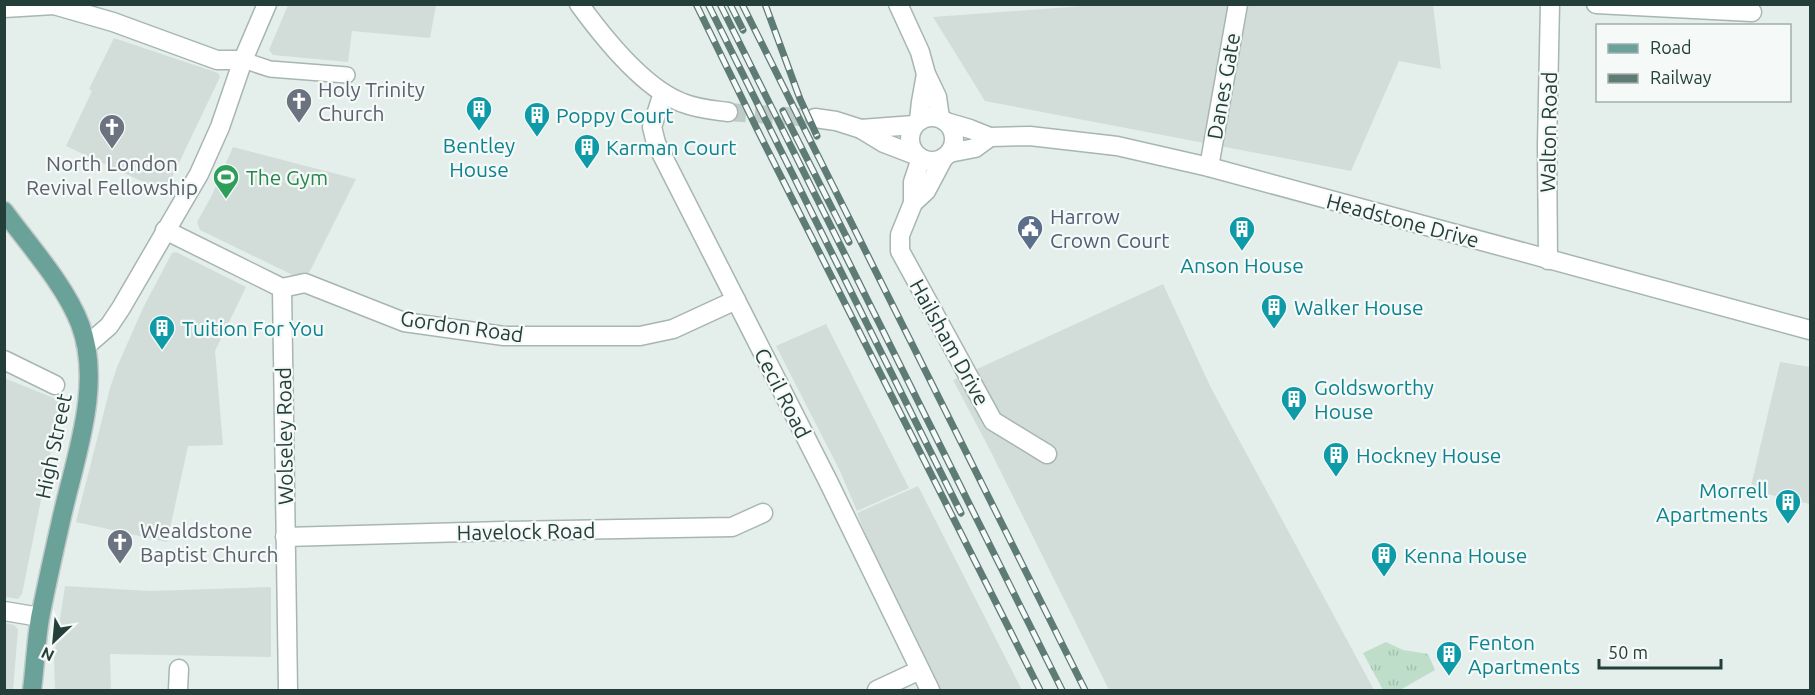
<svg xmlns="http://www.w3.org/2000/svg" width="1815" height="695" font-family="Ubuntu,sans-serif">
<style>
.built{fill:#d2ddd9}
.park{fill:url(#park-tufts)}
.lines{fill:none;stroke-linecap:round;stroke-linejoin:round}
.tertiary-tunnel{stroke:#becbc7;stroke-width:18;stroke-dasharray:18 9;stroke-linecap:butt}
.pedestrian-casing{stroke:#a7b6b2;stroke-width:18}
.minor-casing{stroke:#a7b6b2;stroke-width:21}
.tertiary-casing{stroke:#a7b6b2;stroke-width:21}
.primary-casing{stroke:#c2c9c8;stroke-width:21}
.pedestrian{stroke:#fff;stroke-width:15}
.minor{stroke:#fff;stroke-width:18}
.tertiary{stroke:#fff;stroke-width:18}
.primary{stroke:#6aa299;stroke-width:18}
.rail-casing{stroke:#5e7b76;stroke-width:7}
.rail{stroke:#f5faf8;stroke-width:4.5;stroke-dasharray:14;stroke-linecap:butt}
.labels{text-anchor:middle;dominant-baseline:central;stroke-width:4.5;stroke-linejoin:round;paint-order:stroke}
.street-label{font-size:21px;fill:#243f3a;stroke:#f5faf8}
.worship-label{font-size:21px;fill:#5b616d;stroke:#f5faf8;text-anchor:start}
.culture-label{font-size:21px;fill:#0d838f;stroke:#f5faf8;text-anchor:start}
.leisure-label{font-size:21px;fill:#27864d;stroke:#f5faf8;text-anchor:start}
.service-label{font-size:21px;fill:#4e5e75;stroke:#f5faf8;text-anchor:start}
</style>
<defs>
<pattern id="park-tufts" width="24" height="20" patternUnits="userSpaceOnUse" patternTransform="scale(1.5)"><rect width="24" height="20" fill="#bedeca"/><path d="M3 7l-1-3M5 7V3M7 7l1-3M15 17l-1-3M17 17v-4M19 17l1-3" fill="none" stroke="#a3c0ae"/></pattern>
</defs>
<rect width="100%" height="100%" fill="#e4eeea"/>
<g class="built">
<path d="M1111,4L1433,5L1441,69L1399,61L1351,171L985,101L933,17Z"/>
<path d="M288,5V4L436,5L430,38L352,31L348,62L273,55L269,50Z"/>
<path d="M114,38L218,73L220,77L165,192L66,146L92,91L89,89Z"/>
<path d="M233,147L356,179L305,281L200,230L197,222L211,197Z"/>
<path d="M176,252L246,287L215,351L223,445L188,446L167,542L76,522L110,388L117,367L143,308L172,253Z"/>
<path d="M1163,284L1211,388L1374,690H1109L990,450L953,380Z"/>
<path d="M826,324L909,488L857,511L840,471L776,346Z"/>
<path d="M1780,362L1810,367V504L1750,490Z"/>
<path d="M4,378L61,401L22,594L18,599L5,597Z"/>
<path d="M918,486L1022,690H930L920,670L857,513Z"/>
<path d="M65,586L150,591L271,587V657L110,654L111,690H55L54,657Z"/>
<path d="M5,623L14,625L18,629L13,690H5Z"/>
</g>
<path class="park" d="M1386,642L1403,650L1428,654L1435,670L1400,690H1383L1363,653Z"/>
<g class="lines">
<path class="tertiary-tunnel" d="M728,112L815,118"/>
<g class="pedestrian-casing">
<path id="pedestrian" d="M243,60L270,69L347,75"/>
</g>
<g class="minor-casing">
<g id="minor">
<path d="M898,4L920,52L926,74L937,97L940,118"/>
<path d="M1596,4L1752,12"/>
<path d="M4,8L54,5L113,22L217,60H243"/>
<path d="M663,93L652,127L656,143L828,481L930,690"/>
<path d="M919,120L921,102L926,74"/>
<path d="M921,158L913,182V203L900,235V251L993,421L1047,454"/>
<path d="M1209,167L1238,4"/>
<path d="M913,203L926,191L944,157"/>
<path d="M165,230L282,288L305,283L404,322L504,336H640L673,329L736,300"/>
<path d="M1548,260L1547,145L1550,4"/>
<path d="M282,288L288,690"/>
<path d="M86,346L109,326L121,308L199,174L220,127L243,60L267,4"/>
<path d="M4,360L55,385"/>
<path d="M285,537L503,531L732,527L763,513"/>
<path d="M178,690L179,669"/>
<path d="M877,690L920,670"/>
</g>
</g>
<g class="tertiary-casing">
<g id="tertiary">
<path d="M579,4C603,37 645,89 683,103C698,109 713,110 728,112"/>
<circle cx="932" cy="139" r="22"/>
<path d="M815,118L836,121L861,129L884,143L918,156"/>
<path d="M946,122L970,129L990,137L1030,136L1117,146L1209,167L1810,330"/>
<path d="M861,129L914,125"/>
<path d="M949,153L975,148L990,137"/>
<path d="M4,611L40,617"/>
</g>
</g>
<g class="primary-casing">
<path id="primary" d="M4,211C29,245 65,285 80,324C104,386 73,463 60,525C53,556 46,587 40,618C36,642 35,666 32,690"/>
</g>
<use href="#pedestrian" class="pedestrian"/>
<use href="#minor" class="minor"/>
<use href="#tertiary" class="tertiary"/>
<use href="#primary" class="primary"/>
<g class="rail-casing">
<g id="rail">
<path d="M696,4L757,129L1040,690"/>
<path d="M708,4L961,513"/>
<path d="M720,4L1062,690"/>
<path d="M730,4L743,30"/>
<path d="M742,4L1085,690"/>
<path d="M765,4L800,99L817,136"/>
<path d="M783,111L849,242"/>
</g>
</g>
<use href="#rail" class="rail"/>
</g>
<defs>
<g id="church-pin" transform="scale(1.35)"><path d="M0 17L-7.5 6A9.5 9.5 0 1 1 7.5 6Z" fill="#6b7280" stroke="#f5faf8"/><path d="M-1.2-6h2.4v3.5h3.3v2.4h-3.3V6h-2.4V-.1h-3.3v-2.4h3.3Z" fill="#fff"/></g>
<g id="building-pin" transform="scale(1.35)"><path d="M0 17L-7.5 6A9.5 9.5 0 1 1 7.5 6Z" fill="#0f9aa8" stroke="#f5faf8"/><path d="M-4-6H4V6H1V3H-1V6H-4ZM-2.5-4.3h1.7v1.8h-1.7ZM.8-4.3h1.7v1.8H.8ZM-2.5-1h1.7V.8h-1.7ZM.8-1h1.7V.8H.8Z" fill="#fff"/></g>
<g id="stadium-pin" transform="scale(1.35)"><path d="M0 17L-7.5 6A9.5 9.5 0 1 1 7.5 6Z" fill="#2e9e5b" stroke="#f5faf8"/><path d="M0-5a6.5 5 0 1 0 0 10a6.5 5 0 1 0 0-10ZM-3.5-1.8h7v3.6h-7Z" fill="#fff"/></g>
<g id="civic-pin" transform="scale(1.35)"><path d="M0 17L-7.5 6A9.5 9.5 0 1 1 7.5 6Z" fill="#5c6f8a" stroke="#f5faf8"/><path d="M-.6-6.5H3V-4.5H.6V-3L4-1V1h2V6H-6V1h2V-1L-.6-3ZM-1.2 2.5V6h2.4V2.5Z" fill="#fff"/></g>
</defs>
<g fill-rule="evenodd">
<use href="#church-pin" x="299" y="101"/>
<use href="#building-pin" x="479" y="109"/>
<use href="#building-pin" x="537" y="115"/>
<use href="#church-pin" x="112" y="127"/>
<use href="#building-pin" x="587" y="147"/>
<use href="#stadium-pin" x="226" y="177"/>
<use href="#civic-pin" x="1030" y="228"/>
<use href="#building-pin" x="1242" y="229"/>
<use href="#building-pin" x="1274" y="307"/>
<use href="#building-pin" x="162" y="328"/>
<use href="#building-pin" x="1294" y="399"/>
<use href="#building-pin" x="1336" y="455"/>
<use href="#building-pin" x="1788" y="502"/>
<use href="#church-pin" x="120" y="542"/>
<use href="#building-pin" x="1384" y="555"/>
<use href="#building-pin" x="1449" y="654"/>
</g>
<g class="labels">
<g class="street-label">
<text transform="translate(1223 86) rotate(-80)">Danes Gate</text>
<text transform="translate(1548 132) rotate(-89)">Walton Road</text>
<text transform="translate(1403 220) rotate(15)">Headstone Drive</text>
<text transform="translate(462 326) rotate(8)">Gordon Road</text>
<text transform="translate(950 342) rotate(61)">Hailsham Drive</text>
<text transform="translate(783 393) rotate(63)">Cecil Road</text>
<text transform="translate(284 436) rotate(-91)">Wolseley Road</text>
<text transform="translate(53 446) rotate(-78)">High Street</text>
<text transform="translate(526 531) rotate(-1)">Havelock Road</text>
</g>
<g class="worship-label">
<text x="318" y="89">Holy Trinity<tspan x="318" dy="24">Church</tspan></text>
<text x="112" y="163" text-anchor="middle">North London<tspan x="112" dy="24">Revival Fellowship</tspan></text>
<text x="140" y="530">Wealdstone<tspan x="140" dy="24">Baptist Church</tspan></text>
</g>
<g class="culture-label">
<text x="556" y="115">Poppy Court</text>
<text x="479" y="145" text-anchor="middle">Bentley<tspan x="479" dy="24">House</tspan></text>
<text x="606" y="147">Karman Court</text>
<text x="1242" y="265" text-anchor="middle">Anson House</text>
<text x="1294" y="307">Walker House</text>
<text x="182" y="328">Tuition For You</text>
<text x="1314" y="387">Goldsworthy<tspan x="1314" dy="24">House</tspan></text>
<text x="1356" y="455">Hockney House</text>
<text x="1768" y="490" text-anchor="end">Morrell<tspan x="1768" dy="24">Apartments</tspan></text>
<text x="1404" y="555">Kenna House</text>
<text x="1468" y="642">Fenton<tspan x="1468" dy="24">Apartments</tspan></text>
</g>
<g class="leisure-label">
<text x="246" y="177">The Gym</text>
</g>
<g class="service-label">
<text x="1050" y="216">Harrow<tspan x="1050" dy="24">Crown Court</tspan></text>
</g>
</g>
<rect width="1815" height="695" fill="none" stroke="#243f3a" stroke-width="12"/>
<rect x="1596" y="24" width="195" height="78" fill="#f5faf8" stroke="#a1afac" stroke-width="1.5"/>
<rect x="1608" y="44" width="30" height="9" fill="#6aa299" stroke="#a1afac" stroke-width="1.5"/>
<text x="1650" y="54" font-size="18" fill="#243f3a">Road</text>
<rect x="1608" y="74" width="30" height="9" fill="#5e7b76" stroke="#a1afac" stroke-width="1.5"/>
<text x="1650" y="84" font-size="18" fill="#243f3a">Railway</text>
<g transform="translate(54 641) rotate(206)" stroke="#f5faf8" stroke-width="4.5" paint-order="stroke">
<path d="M0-4.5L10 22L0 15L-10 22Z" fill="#243f3a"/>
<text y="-9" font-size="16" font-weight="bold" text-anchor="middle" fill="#243f3a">N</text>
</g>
<path d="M1599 659v9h122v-9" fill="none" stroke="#243f3a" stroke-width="3"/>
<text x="1608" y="659" font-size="18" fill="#243f3a" stroke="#f5faf8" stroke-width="4.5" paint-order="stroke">50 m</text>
</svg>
